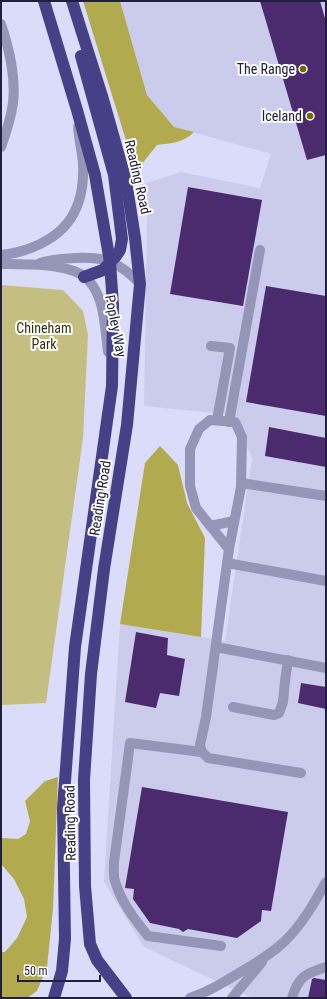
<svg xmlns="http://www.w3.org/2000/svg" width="327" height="999" font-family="'Roboto Condensed',sans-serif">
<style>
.built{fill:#cbccec}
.green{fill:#c4bf80}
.forest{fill:#b2aa4e}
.building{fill:#4b2a6d}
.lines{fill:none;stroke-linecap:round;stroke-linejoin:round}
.minor{stroke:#9595b8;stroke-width:10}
.highway{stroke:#464087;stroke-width:12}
.poi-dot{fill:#706900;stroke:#fff;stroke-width:1.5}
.labels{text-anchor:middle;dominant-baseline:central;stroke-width:4;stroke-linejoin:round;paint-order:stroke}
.poi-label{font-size:14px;fill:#21203c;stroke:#fff;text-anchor:end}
.street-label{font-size:14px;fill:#21203c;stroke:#fff}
.park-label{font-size:14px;fill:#37330b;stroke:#fff}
</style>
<rect width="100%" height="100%" fill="#dbdcf9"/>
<path class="built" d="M120,1H326V998H252L144,947L104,882L120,624L225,641L252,458L233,415L144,406L147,218L140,185L181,172L260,188L271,154L174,127L147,95Z"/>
<path class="green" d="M1,285L63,290L83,311L88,335L83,438L46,703L1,705Z"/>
<g class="forest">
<path d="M83,1H120L147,95L174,127L194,132C183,143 171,143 157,145L141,165L133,163Z"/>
<path d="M160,446L178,465L187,503L205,538L201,637L120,624L145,463Z"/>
<path d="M58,777L53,909L47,967L37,991L27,998H1V952H5L17,938L27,917L24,899L14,879L1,864V838L18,839L26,834L30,821L25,801L45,781Z"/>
</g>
<g class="building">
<path d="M260,1H320L326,22V155L307,160Z"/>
<path d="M188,187L262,200L243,306L170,294Z"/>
<path d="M266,286L326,296V416L246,402Z"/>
<path d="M269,427L326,438V467L265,456Z"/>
<path d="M136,632L168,638L167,655L185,659L179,696L160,693L156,708L125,702Z"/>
<path d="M301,683L326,687V709L298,703Z"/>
<path d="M142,787L288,812L271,911L262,910L261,921L237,938L188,929L183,932L179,929L150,923L133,899L134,889L125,888Z"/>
<path d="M314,978L326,980V998H308L312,979Z"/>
</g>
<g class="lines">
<g class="minor">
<path d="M1,24C9,48 16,77 13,103C11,118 6,133 1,147"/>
<path d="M1,255C9,254 17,253 25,250C68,236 85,208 83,164C82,151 79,139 78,127"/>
<path d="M40,263C57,258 95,255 111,262C122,267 132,275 140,284"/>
<path d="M1,264C23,264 67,263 85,277C91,282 96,290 99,298C105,314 106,335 108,352"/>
<path d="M211,346L230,348L217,420"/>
<path d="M229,422L260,250"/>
<path d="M241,483L326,496"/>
<path d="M210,526L234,521"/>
<path d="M229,549L196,508L190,486V449L199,429L210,420L235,422L242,437L241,487L229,549L206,717L200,745L202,752L208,758L301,773"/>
<path d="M227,563L326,581"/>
<path d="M216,647L326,668"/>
<path d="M233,707L274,715L279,713L283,702L285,681L288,660"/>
<path d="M202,752L130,743L114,862C114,868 113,876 115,881C121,902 135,920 148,936L221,946"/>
<path d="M190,998C210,991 226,981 244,970C259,961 274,952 286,940C303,923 315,902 326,882"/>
<path d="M232,998L262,962"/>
<path d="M292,998C298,977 306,973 326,967"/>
</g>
<g class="highway">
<path d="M44,1L77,110L95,175L110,262L113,306L112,386L75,647L63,808L65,939L62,971L54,998"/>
<path d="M72,1L102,96L126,181L135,238L140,284L127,425L104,569L91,674L84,780L85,886L90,944L97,960L126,998"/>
<path d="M81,56L114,175L122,239L120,250L116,256L103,270L84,277"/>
</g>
</g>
<g class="poi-dot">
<circle cx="303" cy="69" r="4"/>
<circle cx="310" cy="116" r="4"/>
</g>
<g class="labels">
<g class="poi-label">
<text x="295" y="69">The Range</text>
<text x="302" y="116">Iceland</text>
</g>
<g class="street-label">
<text transform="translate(138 177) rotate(77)">Reading Road</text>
<text transform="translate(116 326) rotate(79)">Popley Way</text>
<text transform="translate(100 498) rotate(-81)">Reading Road</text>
<text transform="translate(70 823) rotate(-91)">Reading Road</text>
</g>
<g class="park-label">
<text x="44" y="328">Chineham<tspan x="44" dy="16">Park</tspan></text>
</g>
</g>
<rect width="327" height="999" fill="none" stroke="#21203c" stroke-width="4"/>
<path d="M18 975v6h82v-6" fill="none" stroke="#21203c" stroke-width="2"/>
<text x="24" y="975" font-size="12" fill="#21203c" stroke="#ffffff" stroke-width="3" paint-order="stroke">50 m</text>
</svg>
